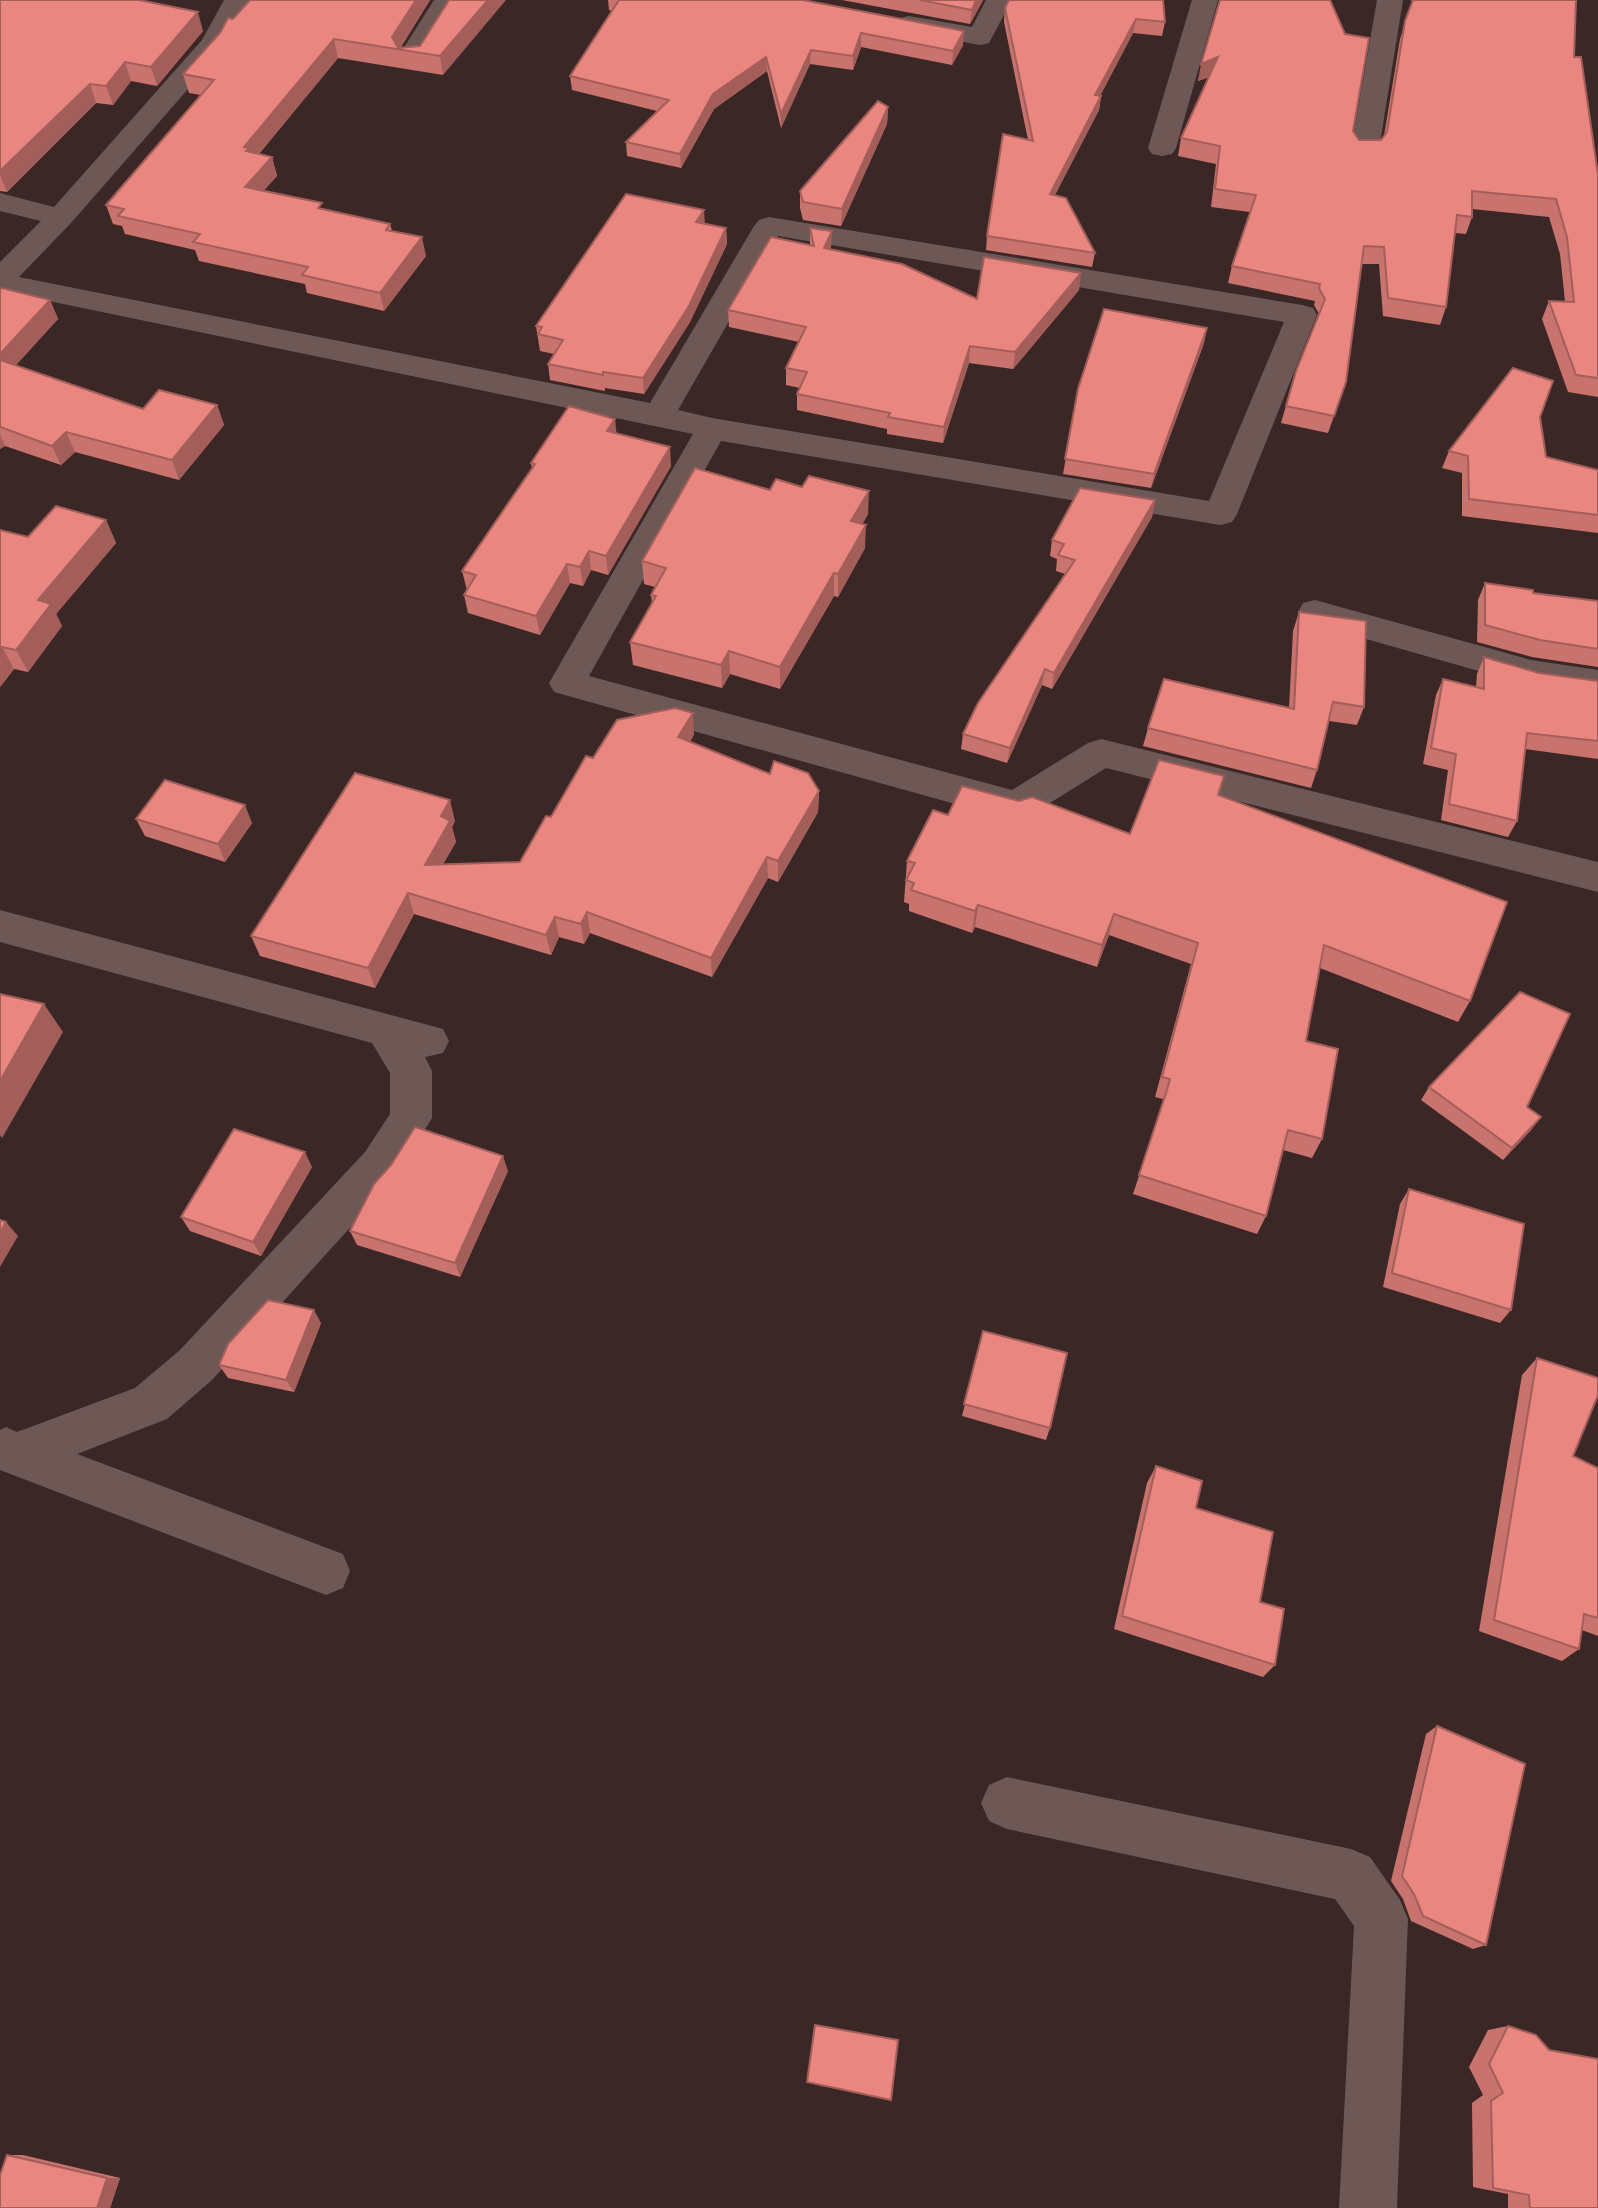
<svg xmlns="http://www.w3.org/2000/svg" width="1598" height="2208" font-family="Rubik,sans-serif">
<style>
.lines{fill:none;stroke-linecap:round;stroke-linejoin:round}
.street{fill:#6d5856;fill-rule:evenodd}
.wall{fill:#c8736e}
.shaded-wall{fill:#a35e5a}
.building{fill:#e98680;stroke:#a35e5a;stroke-width:2}
</style>
<rect width="100%" height="100%" fill="#3b2826"/>
<g class="lines">
<g class="street">
<path d="M224,0H250L223,49L71,223L19,277L650,403L754,226L759,220L769,217L1302,305L1313,308L1317,315L1237,514L1232,522L1220,525L721,441L589,676L1012,790L1088,743L1101,739L1598,862V892L1106,768L1029,816L1016,821L554,692L549,683L693,434L0,291V262L41,221L0,211V193L54,207L202,40ZM778,236L1284,322L1209,501L712,418L678,410Z"/>
<path d="M434,0H460L421,63H401L398,57Z"/>
<path d="M986,0H1012L989,43L980,45L909,32L900,30L896,24L900,18L909,16L972,27Z"/>
<path d="M1192,0H1218L1176,148L1172,154L1162,156L1152,154L1148,148Z"/>
<path d="M1377,0H1403L1379,149L1375,155L1365,157L1355,155L1351,149Z"/>
<path d="M1315,600L1531,660L1598,670V696L1531,686L1303,621L1298,612L1303,603Z"/>
<path d="M0,910L443,1029L449,1041L443,1053L425,1057L432,1071V1118L395,1178L212,1380L167,1419L77,1454L343,1554L350,1571L343,1588L326,1595L0,1470V1430L6,1427L17,1432L135,1388L180,1350L365,1152L390,1114V1073L372,1043L0,942Z"/>
<path d="M1007,1777L1351,1849L1370,1857L1400,1900L1408,1919L1397,2208H1339L1354,1926L1335,1899L1007,1829L989,1821L981,1803L989,1785Z"/>
</g>
</g>
<g class="wall">
<path d="M0,0L203,31L157,86L131,81L113,105L96,103L7,192L0,191Z"/>
<path d="M430,0L401,47L420,46L449,0L443,75L338,58L259,154L272,157L277,176L263,191L324,210L390,224L392,231L426,256L384,311L307,293L305,284L199,261L195,250L125,234L122,226L113,224L106,205L201,95L189,93L183,74L233,19Z"/>
<path d="M608,0H803L963,45L952,65L861,47L853,70L810,64L781,128L767,71L714,109L681,168L627,156L626,142L657,111L572,90L570,76L612,11L609,10Z"/>
<path d="M842,0H983L970,24Z"/>
<path d="M1009,0L1165,22L1162,36L1133,33L1100,96H1101L1099,110L1055,195L1095,253L1092,267L986,250L987,236L1028,140L1004,22L1005,8Z"/>
<path d="M1220,0L1353,131L1359,140H1381L1384,136L1400,39L1412,2L1411,0H1576L1574,57L1598,175V397L1568,392L1542,319L1549,301H1565L1560,254L1549,217L1472,209V217L1466,234L1455,233L1446,307L1440,325L1383,316L1379,264H1361L1346,382L1328,433L1281,423L1296,371L1319,314L1314,305L1315,301L1228,283L1232,266L1250,212L1211,207L1216,164L1178,156L1181,138L1209,77L1198,81Z"/>
<path d="M888,107L887,124L841,226L803,220L800,208V191Z"/>
<path d="M704,210V224L726,228L727,244L690,322L644,394L605,388V391L550,380L548,364L554,354L540,351L536,326Z"/>
<path d="M810,228L831,248V249L977,299L1079,290L1013,369L969,363L943,443L887,434V429L797,410V394L800,388L786,385V368L799,342L729,327L728,310L810,245Z"/>
<path d="M0,289L50,300L58,319L16,365L143,409L217,405L224,425L179,480L75,452L61,465L5,446L0,449Z"/>
<path d="M1207,328L1204,343L1151,488L1063,474L1078,389Z"/>
<path d="M1540,417L1546,457L1598,470V533L1462,516V473L1442,468L1449,451Z"/>
<path d="M616,433L671,466L608,575L591,570L583,586L570,583L540,635L468,613L464,595L467,590L462,571L532,469L531,463Z"/>
<path d="M770,490L868,514L862,524L865,548L838,597L834,596L780,689L730,674L722,688L633,665L630,642L652,604L651,595L655,587L644,584L642,561Z"/>
<path d="M1155,500L1152,517L1052,689L1042,685L1007,763L961,749L963,734L1065,574L1056,571L1057,559L1050,556L1052,540Z"/>
<path d="M106,520L116,543L56,614L62,626L28,672L14,669L0,687V530L28,537Z"/>
<path d="M1485,583L1533,593L1598,601V667L1532,657L1477,642L1478,600Z"/>
<path d="M1299,612L1364,707L1357,725L1329,721L1317,770L1311,788L1143,746L1148,728L1289,708L1293,631Z"/>
<path d="M1484,657L1539,673L1598,681V759L1525,749L1517,821L1508,837L1441,820L1448,770L1423,764L1436,695L1443,679L1476,687L1477,674Z"/>
<path d="M694,734L690,742L770,774L819,791L818,812L778,882L768,878L712,977L590,933L584,944L559,937L551,955L414,914L375,988L260,956L251,936L455,821L452,827L456,842L443,864L520,862L593,758Z"/>
<path d="M1218,795L1470,1001L1458,1022L1320,968L1306,1041L1322,1139L1312,1158L1283,1150L1266,1216L1257,1234L1133,1194L1161,1110L1163,1099L1155,1097L1191,964L1109,935L1097,967L975,927L972,933L909,911V904L904,902L907,861L948,815L1130,834Z"/>
<path d="M136,819L252,823L225,862L145,836Z"/>
<path d="M1429,1087L1527,1107L1532,1129L1503,1160L1421,1100Z"/>
<path d="M312,1167L261,1256L190,1231L181,1217Z"/>
<path d="M508,1171L460,1277L357,1245L350,1231Z"/>
<path d="M1409,1189L1511,1310L1500,1323L1383,1287L1400,1204Z"/>
<path d="M321,1323L294,1392L228,1378L219,1365Z"/>
<path d="M983,1331L1050,1428L1046,1440L962,1416Z"/>
<path d="M1537,1358L1573,1456L1598,1468V1636L1582,1630L1579,1649L1562,1661L1479,1631L1522,1375Z"/>
<path d="M1156,1466L1196,1508L1260,1602L1275,1665L1263,1677L1114,1629L1147,1483Z"/>
<path d="M1437,1726L1486,1945L1473,1949L1411,1921L1403,1899L1391,1881L1426,1734Z"/>
<path d="M1508,2026L1549,2050L1598,2208H1508V2194L1473,2187L1472,2103L1483,2095L1469,2067L1488,2030Z"/>
<path d="M7,2155H23L120,2178L110,2208H0Z"/>
</g>
<g class="shaded-wall">
<path d="M416,0H430L399,50L392,37Z"/>
<path d="M488,0H506L443,75L440,56Z"/>
<path d="M976,0H983L970,24L972,10Z"/>
<path d="M198,12L203,31L157,86L151,67Z"/>
<path d="M1136,19L1133,33L1093,109L1095,95Z"/>
<path d="M964,31L963,45L952,65L953,51Z"/>
<path d="M861,33V47L853,70V56Z"/>
<path d="M334,39L338,58L253,161L244,147Z"/>
<path d="M811,50L810,64L781,128V114Z"/>
<path d="M766,57L767,71L714,109L681,168L680,154L713,94Z"/>
<path d="M1218,57L1215,75L1198,81L1201,64Z"/>
<path d="M125,62L131,81L113,105L106,86Z"/>
<path d="M90,84L96,103L7,192L0,175V171Z"/>
<path d="M1101,96L1099,110L1048,208L1050,194Z"/>
<path d="M888,107L887,124L841,226L842,209Z"/>
<path d="M272,157L277,176L250,206L245,187Z"/>
<path d="M704,210L705,226L696,222Z"/>
<path d="M726,228L727,244L690,322L644,394L643,378Z"/>
<path d="M832,231L831,248L824,265V248Z"/>
<path d="M422,237L426,256L384,311L380,293Z"/>
<path d="M1081,273L1079,290L1013,369L1015,352Z"/>
<path d="M50,300L58,319L4,378L0,368V354Z"/>
<path d="M1207,328L1204,343L1151,488L1154,474Z"/>
<path d="M970,346L969,363L943,443L944,427Z"/>
<path d="M217,405L224,425L179,480L172,460Z"/>
<path d="M615,419L617,438L607,431Z"/>
<path d="M66,432L75,452L61,465L52,446Z"/>
<path d="M0,434L5,446L0,449Z"/>
<path d="M670,447L671,466L608,575L606,556Z"/>
<path d="M869,491L868,514L851,544V521Z"/>
<path d="M1155,500L1152,517L1052,689L1054,673Z"/>
<path d="M106,520L116,543L56,614L62,626L28,672L16,650L38,600Z"/>
<path d="M866,525L865,548L838,597V574Z"/>
<path d="M589,551L591,570L583,586L580,567Z"/>
<path d="M567,564L570,583L540,635L536,616Z"/>
<path d="M834,573V596L780,689V667Z"/>
<path d="M2,647L14,669L0,687V649Z"/>
<path d="M729,651L730,674L722,688L721,665Z"/>
<path d="M1045,669L1042,685L1007,763L1010,748Z"/>
<path d="M693,713L694,734L680,759L678,737Z"/>
<path d="M819,791L818,812L778,882V861Z"/>
<path d="M450,800L455,821L452,827L456,842L431,885L425,865L441,816Z"/>
<path d="M245,805L252,823L225,862L218,844Z"/>
<path d="M767,857L768,878L712,977L711,958Z"/>
<path d="M408,893L414,914L375,988L368,968Z"/>
<path d="M978,905L975,927L972,933L975,911Z"/>
<path d="M587,912L590,933L584,944L581,924Z"/>
<path d="M1114,914L1109,935L1097,967L1102,945Z"/>
<path d="M555,917L559,937L551,955L546,935Z"/>
<path d="M44,1004L63,1032L2,1138L0,1135V1081Z"/>
<path d="M1541,1117L1532,1129L1503,1160L1512,1148Z"/>
<path d="M305,1152L312,1167L261,1256L253,1242Z"/>
<path d="M503,1156L508,1171L460,1277L455,1263Z"/>
<path d="M6,1222L18,1236L0,1267V1232Z"/>
<path d="M314,1310L321,1323L294,1392L286,1380Z"/>
<path d="M107,2178H120L110,2208H97Z"/>
</g>
<g class="building">
<path d="M0,0H139L198,12L151,67L125,62L106,86L90,84L0,171Z"/>
<path d="M250,0H416L392,37L398,48L420,46L449,0H488L440,56L334,39L244,147L249,148L246,151L272,157L245,187L322,203L318,208L390,224L386,230L422,237L380,293L302,275L308,267L193,242L200,234L118,216L124,209L106,205L214,80L183,74L220,33L228,18L233,19Z"/>
<path d="M619,0H803L964,31L953,51L861,33L853,56L811,50L781,114L766,57L713,94L680,154L626,142L669,100L570,76Z"/>
<path d="M920,0H976L972,10Z"/>
<path d="M1009,0H1163L1165,22L1136,19L1095,95L1101,96L1050,194L1066,198L1095,253L987,236L1003,134L1033,141L1005,8Z"/>
<path d="M1220,0H1330L1345,34L1369,38L1353,131L1359,140H1381L1387,132L1405,21L1413,0H1576L1574,57H1581L1598,175V378L1576,375L1549,301L1574,302L1567,237L1556,199L1472,191V217L1457,215L1446,307L1388,298L1384,247L1364,246L1346,382L1334,416L1286,406L1296,371L1325,299L1319,288L1320,284L1232,266L1256,195L1215,189L1220,146L1181,138L1218,57L1201,64Z"/>
<path d="M878,101L888,107L842,209L803,202L800,191Z"/>
<path d="M626,194L704,210L696,222L726,228L689,306L643,378L603,372V375L548,364L563,340L538,334L542,327L536,326Z"/>
<path d="M810,228L832,231L824,248L902,264L977,299L984,257L1081,273L1015,352L970,346L944,427L888,417L890,413L797,394L807,372L786,368L806,327L728,310L771,237L814,246Z"/>
<path d="M2,288L50,300L0,354V289Z"/>
<path d="M1104,309L1207,328L1154,474L1065,459L1078,389Z"/>
<path d="M0,360L143,409L159,390L217,405L172,460L66,432L52,446L0,427Z"/>
<path d="M1513,368L1553,381L1540,417L1546,457L1598,470V515L1469,499L1468,456L1449,451Z"/>
<path d="M569,406L615,419L607,431L670,447L606,556L589,551L580,567L567,564L536,616L464,595L476,575L462,571L535,464L531,463Z"/>
<path d="M695,468L770,490L776,479L802,487L809,476L869,491L851,521L866,525L838,574L834,573L780,667L729,651L721,665L630,642L656,596L651,595L666,568L642,561Z"/>
<path d="M1080,488L1155,500L1054,673L1045,669L1010,748L963,734L978,703L1075,560L1058,555L1064,544L1052,540Z"/>
<path d="M56,506L106,520L38,600L51,604L16,650L2,647L0,649V530L28,537Z"/>
<path d="M1485,583L1533,590V593L1598,601V649L1540,640L1485,625Z"/>
<path d="M1299,612L1366,621L1364,707L1333,702L1317,770L1148,728L1164,679L1294,709Z"/>
<path d="M1484,657L1539,673L1598,681V741L1527,733L1517,821L1449,804L1456,754L1431,748L1443,679L1484,689Z"/>
<path d="M675,708L693,713L678,737L770,774L774,761L808,773L819,791L778,861L767,857L711,958L587,912L581,924L555,917L546,935L408,893L368,968L251,936L355,773L450,800L441,816L450,821L425,865L520,862L546,816L551,817L586,756L593,758L617,720Z"/>
<path d="M1159,760L1224,776L1218,795L1507,902L1470,1001L1324,945L1306,1041L1338,1049L1322,1139L1288,1130L1266,1216L1139,1175L1167,1090L1170,1079L1162,1077L1198,943L1114,914L1102,945L978,905L975,911L911,890L914,883L906,880L915,863L907,861L933,810L948,815L962,786L1019,801L1032,797L1130,834Z"/>
<path d="M165,780L245,805L218,844L136,819Z"/>
<path d="M1520,992L1570,1014L1527,1107L1541,1117L1512,1148L1429,1087Z"/>
<path d="M0,994L44,1004L0,1081Z"/>
<path d="M415,1127L503,1156L455,1263L350,1231L374,1184L391,1165Z"/>
<path d="M234,1129L305,1152L253,1242L181,1217Z"/>
<path d="M1409,1189L1524,1224L1511,1310L1392,1273Z"/>
<path d="M0,1220L6,1222L0,1232Z"/>
<path d="M268,1300L314,1310L286,1380L219,1365L228,1344Z"/>
<path d="M983,1331L1067,1353L1050,1428L964,1404Z"/>
<path d="M1537,1358L1598,1378V1395L1573,1456L1598,1468V1618L1584,1614L1579,1649L1494,1620Z"/>
<path d="M1156,1466L1202,1481L1196,1508L1273,1532L1260,1602L1284,1609L1275,1665L1122,1616Z"/>
<path d="M1437,1726L1525,1764L1486,1945L1423,1916L1414,1894L1402,1876Z"/>
<path d="M815,2025L898,2040L891,2100L807,2082Z"/>
<path d="M1508,2026L1536,2035L1549,2050L1598,2059V2208H1530L1529,2195L1493,2188L1491,2101L1503,2093L1489,2064Z"/>
<path d="M7,2155L107,2178L97,2208H0V2175Z"/>
</g>
</svg>
